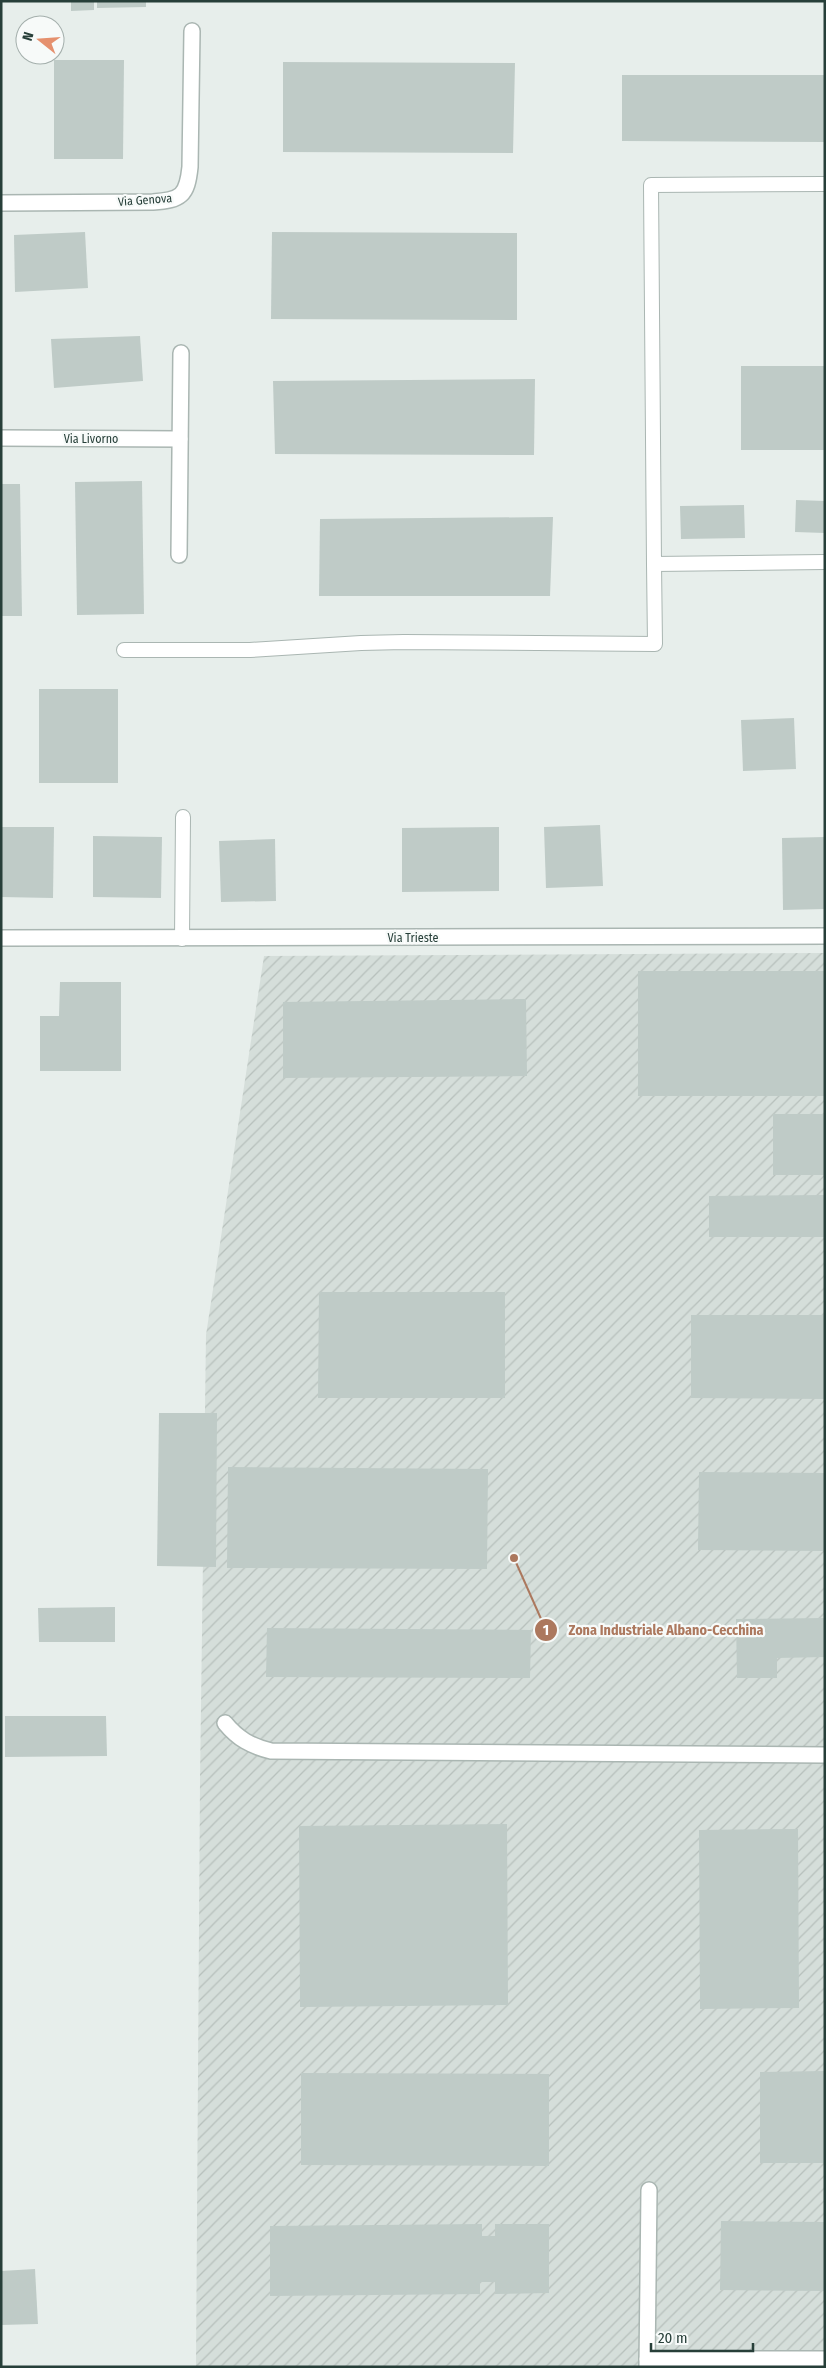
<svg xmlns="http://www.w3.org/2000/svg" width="826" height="2368" font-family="'Fira Sans Condensed',sans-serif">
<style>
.industrial{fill:url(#industrial-furrows)}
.building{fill:#bfcbc7}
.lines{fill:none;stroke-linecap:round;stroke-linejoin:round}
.lane-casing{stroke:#aab6b2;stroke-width:16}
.street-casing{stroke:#aab6b2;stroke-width:18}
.lane{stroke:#fff;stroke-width:14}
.street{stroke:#fff;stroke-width:15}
.labels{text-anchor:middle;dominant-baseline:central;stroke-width:4.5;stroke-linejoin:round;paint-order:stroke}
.street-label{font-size:12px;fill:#273f39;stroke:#f7faf9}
.leader{fill:none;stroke:#ac785e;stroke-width:2}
.callout-dot{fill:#ac785e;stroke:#f7faf9;stroke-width:2}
.mark-label{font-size:15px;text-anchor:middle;font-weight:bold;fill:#fff}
.callout-label{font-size:14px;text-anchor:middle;font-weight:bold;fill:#ac785e;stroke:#f7faf9;stroke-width:4.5;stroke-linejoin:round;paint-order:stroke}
</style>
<defs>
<pattern id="industrial-furrows" width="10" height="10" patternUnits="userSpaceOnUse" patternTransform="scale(1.25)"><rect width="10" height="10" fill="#d5deda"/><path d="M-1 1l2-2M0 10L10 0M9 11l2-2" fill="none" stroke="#b7c0bc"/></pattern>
</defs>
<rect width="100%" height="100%" fill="#e7eeeb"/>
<path class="industrial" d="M825,953V2367H196L200,1782L206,1335L264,956Z"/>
<g class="building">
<path d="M71,1H94V10L71,11Z"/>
<path d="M97,1H146V7L97,8Z"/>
<path d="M54,60H124L123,159H54Z"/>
<path d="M283,62L515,63L513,153L283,152Z"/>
<path d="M622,75H825V142L622,141Z"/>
<path d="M85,232L88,288L15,292L14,235Z"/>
<path d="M272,232L517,233V320L271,319Z"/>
<path d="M140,336L143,381L54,388L51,339Z"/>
<rect x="741" y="366" width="84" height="84"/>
<path d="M535,379L534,455L275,454L273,381Z"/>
<path d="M142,481L144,614L77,615L75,482Z"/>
<path d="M1,484H20L22,616H1Z"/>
<path d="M796,500L825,501V533L795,532Z"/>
<path d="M744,505L745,538L681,539L680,506Z"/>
<path d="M553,517L550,596H319L320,519Z"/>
<rect x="39" y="689" width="79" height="94"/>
<path d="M794,718L796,769L743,771L741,720Z"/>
<path d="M600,825L603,886L546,888L544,827Z"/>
<path d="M1,827H54L53,898L1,897Z"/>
<path d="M499,827V891L402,892V828Z"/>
<path d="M93,836L162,837L161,898L93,897Z"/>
<path d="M825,837V909L783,910L782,838Z"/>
<path d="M275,839L276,901L221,902L219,841Z"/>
<rect x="638" y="971" width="187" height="125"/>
<path d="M60,982H121V1071H40V1016H59Z"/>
<path d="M526,999L527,1076L283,1078V1002Z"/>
<rect x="773" y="1114" width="52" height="61"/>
<path d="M825,1195V1237H709V1196Z"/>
<path d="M319,1292H505V1398H318Z"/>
<path d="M691,1315H825V1399L691,1398Z"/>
<path d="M159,1413H217L216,1567L157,1566Z"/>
<path d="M228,1467L488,1469L487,1569L227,1568Z"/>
<path d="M699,1472L825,1473V1551L698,1550Z"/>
<path d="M115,1607V1642H39L38,1608Z"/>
<path d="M825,1618V1657L777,1658V1678H737L736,1619Z"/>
<path d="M267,1628L531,1630L530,1678L266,1677Z"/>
<path d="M5,1716H106L107,1756L5,1757Z"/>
<path d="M507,1824L508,2005L300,2007L299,1826Z"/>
<path d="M798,1829L799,2008L700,2009L699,1830Z"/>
<path d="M825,2071V2163H760V2072Z"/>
<path d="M301,2073L549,2074V2166L301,2165Z"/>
<path d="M721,2221L825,2222V2291L720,2290Z"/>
<path d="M482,2224V2236H495V2224H549V2293L495,2294V2282H480V2294L270,2296V2226Z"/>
<path d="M35,2269L38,2324L1,2325V2271Z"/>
</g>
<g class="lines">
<g class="lane-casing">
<g id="lane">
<path d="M825,184L651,185L654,564L825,562"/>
<path d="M124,650H250L361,643L404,642L655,644L654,564"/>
<path d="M182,939L183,817"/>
</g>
</g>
<g class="street-casing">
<g id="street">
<path d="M1,203L153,202C181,200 187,196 190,167L192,31"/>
<path d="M1,438L180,439"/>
<path d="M179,555L181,353"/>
<path d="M1,938L825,936"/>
<path d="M225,1723C238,1739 251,1746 271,1751L825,1755"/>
<path d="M647,2359H825"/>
<path d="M647,2367L649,2190"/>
</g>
</g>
<use href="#lane" class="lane"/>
<use href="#street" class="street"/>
</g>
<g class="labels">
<g class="street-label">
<text transform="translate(145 200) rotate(-4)">Via Genova</text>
<text x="91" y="439">Via Livorno</text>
<text x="413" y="938">Via Trieste</text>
</g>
</g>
<path class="leader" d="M514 1558L546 1630"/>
<g class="callout-dot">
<circle cx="514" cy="1558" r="5"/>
<circle cx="546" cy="1630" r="12"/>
</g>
<g class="mark-label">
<text x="546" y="1635">1</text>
</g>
<g class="callout-label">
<text x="666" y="1635">Zona Industriale Albano-Cecchina</text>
</g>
<rect width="826" height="2368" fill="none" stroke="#273f39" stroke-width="5"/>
<g transform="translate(40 40) rotate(287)"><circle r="24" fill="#f7faf9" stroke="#a4afac"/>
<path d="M0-4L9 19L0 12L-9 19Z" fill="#e5906e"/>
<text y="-8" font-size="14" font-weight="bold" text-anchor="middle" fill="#273f39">N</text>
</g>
<path d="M651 2343v8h102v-8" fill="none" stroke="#273f39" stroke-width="2.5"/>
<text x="658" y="2343" font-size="15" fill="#273f39" stroke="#f7faf9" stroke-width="4" paint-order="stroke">20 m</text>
</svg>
